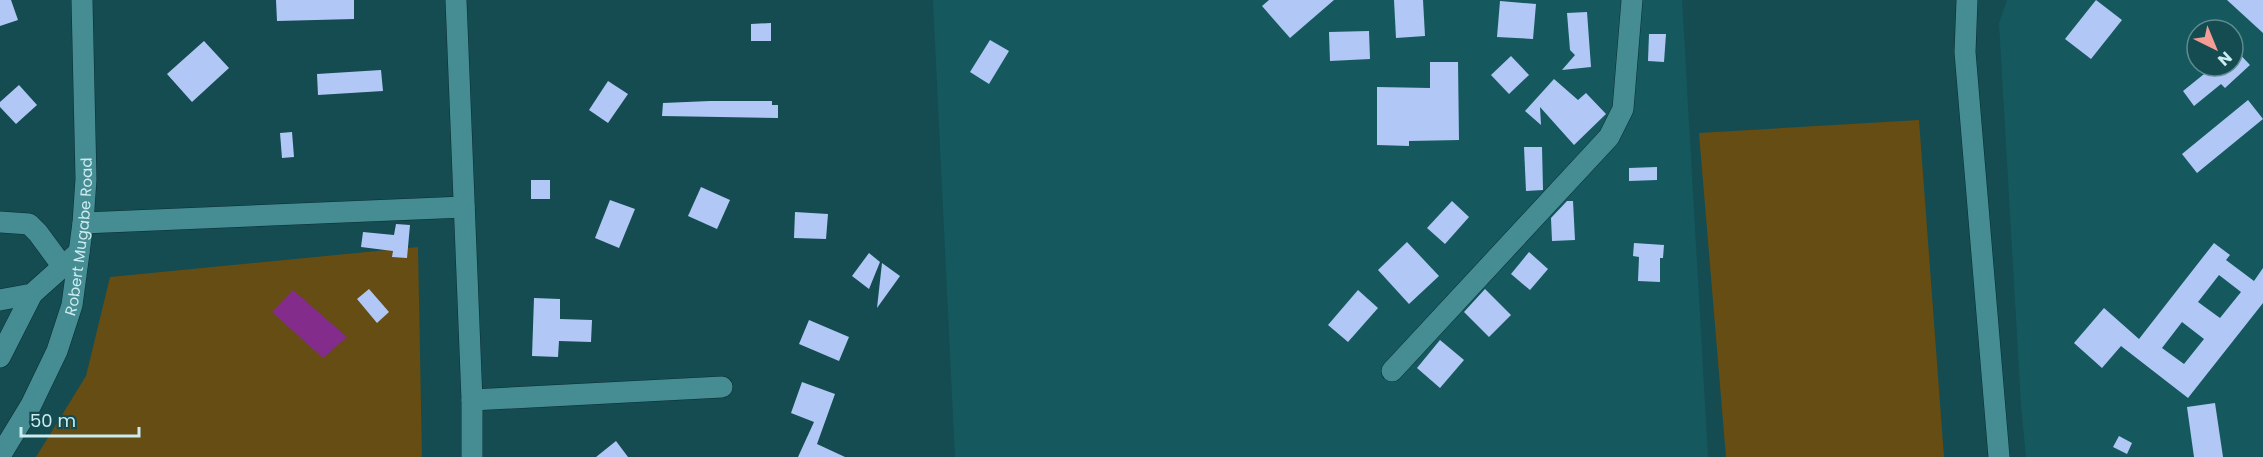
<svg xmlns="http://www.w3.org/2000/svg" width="2263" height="457" font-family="Poppins,sans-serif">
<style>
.built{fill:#15595f;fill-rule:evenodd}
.green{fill:#654d14}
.water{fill:#832c8c}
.building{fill:#b1c8f7;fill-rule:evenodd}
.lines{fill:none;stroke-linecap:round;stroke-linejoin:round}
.minor-casing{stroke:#082f33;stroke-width:22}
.minor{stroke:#468c93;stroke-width:21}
.labels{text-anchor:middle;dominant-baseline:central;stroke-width:6;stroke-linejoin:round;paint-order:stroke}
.street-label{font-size:15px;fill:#cbecf0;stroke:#144c51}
</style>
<rect width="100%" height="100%" fill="#144c51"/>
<g class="built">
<path d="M933,0H1682L1708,457H955Z"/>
<path d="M2007,0H2263V457H2026L2021,404L1999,23ZM2197,30H2233V66H2197Z"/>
</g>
<g class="green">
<path d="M1919,120L1944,457H1726L1699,133Z"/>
<path d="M418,247L422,457H36L86,376L110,277Z"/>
</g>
<path class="water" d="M293,290L347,337L323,358L272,312Z"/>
<g class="building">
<path d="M0,0H11L18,20L0,26Z"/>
<path d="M276,0H354V19L277,21Z"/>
<path d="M1269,0H1334L1290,38L1262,6Z"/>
<path d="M1394,0H1423L1425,36L1396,38Z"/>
<path d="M2096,0L2122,20L2091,59L2065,39Z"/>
<path d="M2227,0H2263V33Z"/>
<path d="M1500,1L1536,4L1533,39L1497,37Z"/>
<path d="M1587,12L1591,67L1562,70L1575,55L1570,50L1567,13Z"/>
<path d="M771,23V41H751V24Z"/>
<path d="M1369,31L1370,59L1330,61L1329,32Z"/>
<path d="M1649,34H1666L1664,62L1648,61Z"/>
<path d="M990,40L1009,51L989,84L970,72Z"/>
<path d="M204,41L229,68L192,102L167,74Z"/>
<path d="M2233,47L2250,65L2225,88L2221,84L2194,106L2183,91L2214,66H2233Z"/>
<path d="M1511,56L1529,75L1509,94L1491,75Z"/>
<path d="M1430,62H1458L1459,140L1409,141V146L1377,145V87L1430,88Z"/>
<path d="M381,70L383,91L318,95L317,74Z"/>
<path d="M1554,79L1578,100L1586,93L1606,114L1574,145L1540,107L1541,125L1525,111Z"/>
<path d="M608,81L628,94L608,123L589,110Z"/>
<path d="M19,85L37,105L16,124L0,107V102Z"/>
<path d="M2248,100L2263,119L2197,173L2182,154Z"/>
<path d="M710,101H772V105H778V118L662,116L663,103Z"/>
<path d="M292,132L294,157L282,158L280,133Z"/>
<path d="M1524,147H1542L1543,190L1526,191Z"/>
<path d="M1657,167V180L1629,181V168Z"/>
<rect x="531" y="180" width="19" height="19"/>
<path d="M701,187L730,200L717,229L688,216Z"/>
<path d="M610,200L635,209L619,248L595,238Z"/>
<path d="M1452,201L1469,217L1445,244L1427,228Z"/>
<path d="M1567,201H1573L1575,240L1552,241L1551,218Z"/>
<path d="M795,212L828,214L826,239L794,238Z"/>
<path d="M396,224L410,225L407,258L392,257L393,251L361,247L363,232L394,235Z"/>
<path d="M1407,242L1439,276L1409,304L1378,270Z"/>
<path d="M1634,243L1664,245L1663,258H1660V282L1638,281L1639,257L1633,256Z"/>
<path d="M2214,243L2230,255L2226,260L2254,281L2263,268V303L2188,398L2121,346L2102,368L2074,343L2104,308L2139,339ZM2219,275L2241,292L2220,318L2198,302ZM2182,322L2204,339L2184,364L2162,348Z"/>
<path d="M1529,252L1548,269L1530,290L1511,274Z"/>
<path d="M869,253L880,262L869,289L852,276Z"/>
<path d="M882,263L900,276L877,308Z"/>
<path d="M369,289L389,312L377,323L357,299Z"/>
<path d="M1485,289L1511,315L1489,337L1464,312Z"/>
<path d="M1358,290L1378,308L1348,342L1328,325Z"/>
<path d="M534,298L560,299V319L592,320L591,342L559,341L558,357L532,356Z"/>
<path d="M809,320L849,337L839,361L799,344Z"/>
<path d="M1440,340L1464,360L1440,388L1417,368Z"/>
<path d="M802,382L835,394L817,444L845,457H798L814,422L791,413Z"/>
<path d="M2215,403L2223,457H2194L2187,407Z"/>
<path d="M2119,436L2132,443L2127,454L2113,447Z"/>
<path d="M616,441L628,457H596Z"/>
</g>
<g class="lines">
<g class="minor-casing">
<g id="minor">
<path d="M456,0L472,400V457"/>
<path d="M1967,0L1965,52L1999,457"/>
<path d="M0,222L29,224L38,233L63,267"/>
<path d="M83,223L464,207"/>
<path d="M0,300L32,294L79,252"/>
<path d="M0,357L32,294"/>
<path d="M1392,371L1609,137L1623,109L1632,0"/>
<path d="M472,400L722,387"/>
<path id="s1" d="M0,456L31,405L57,351L72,305L83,223L86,179L82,0"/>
</g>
</g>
<use href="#minor" class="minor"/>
</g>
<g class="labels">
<g class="street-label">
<text stroke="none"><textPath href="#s1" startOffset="237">Robert Mugabe Road</textPath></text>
</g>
</g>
<g transform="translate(2215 48) rotate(137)"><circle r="28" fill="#144c51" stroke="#5d8c91" stroke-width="1.5"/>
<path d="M0-4.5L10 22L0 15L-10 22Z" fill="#f59c95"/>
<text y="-9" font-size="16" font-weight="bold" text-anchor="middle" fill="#cbecf0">N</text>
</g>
<path d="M21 427v9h118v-9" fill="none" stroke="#cbecf0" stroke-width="3"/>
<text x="30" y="427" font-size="18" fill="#cbecf0" stroke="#144c51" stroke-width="4.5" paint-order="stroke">50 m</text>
</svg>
